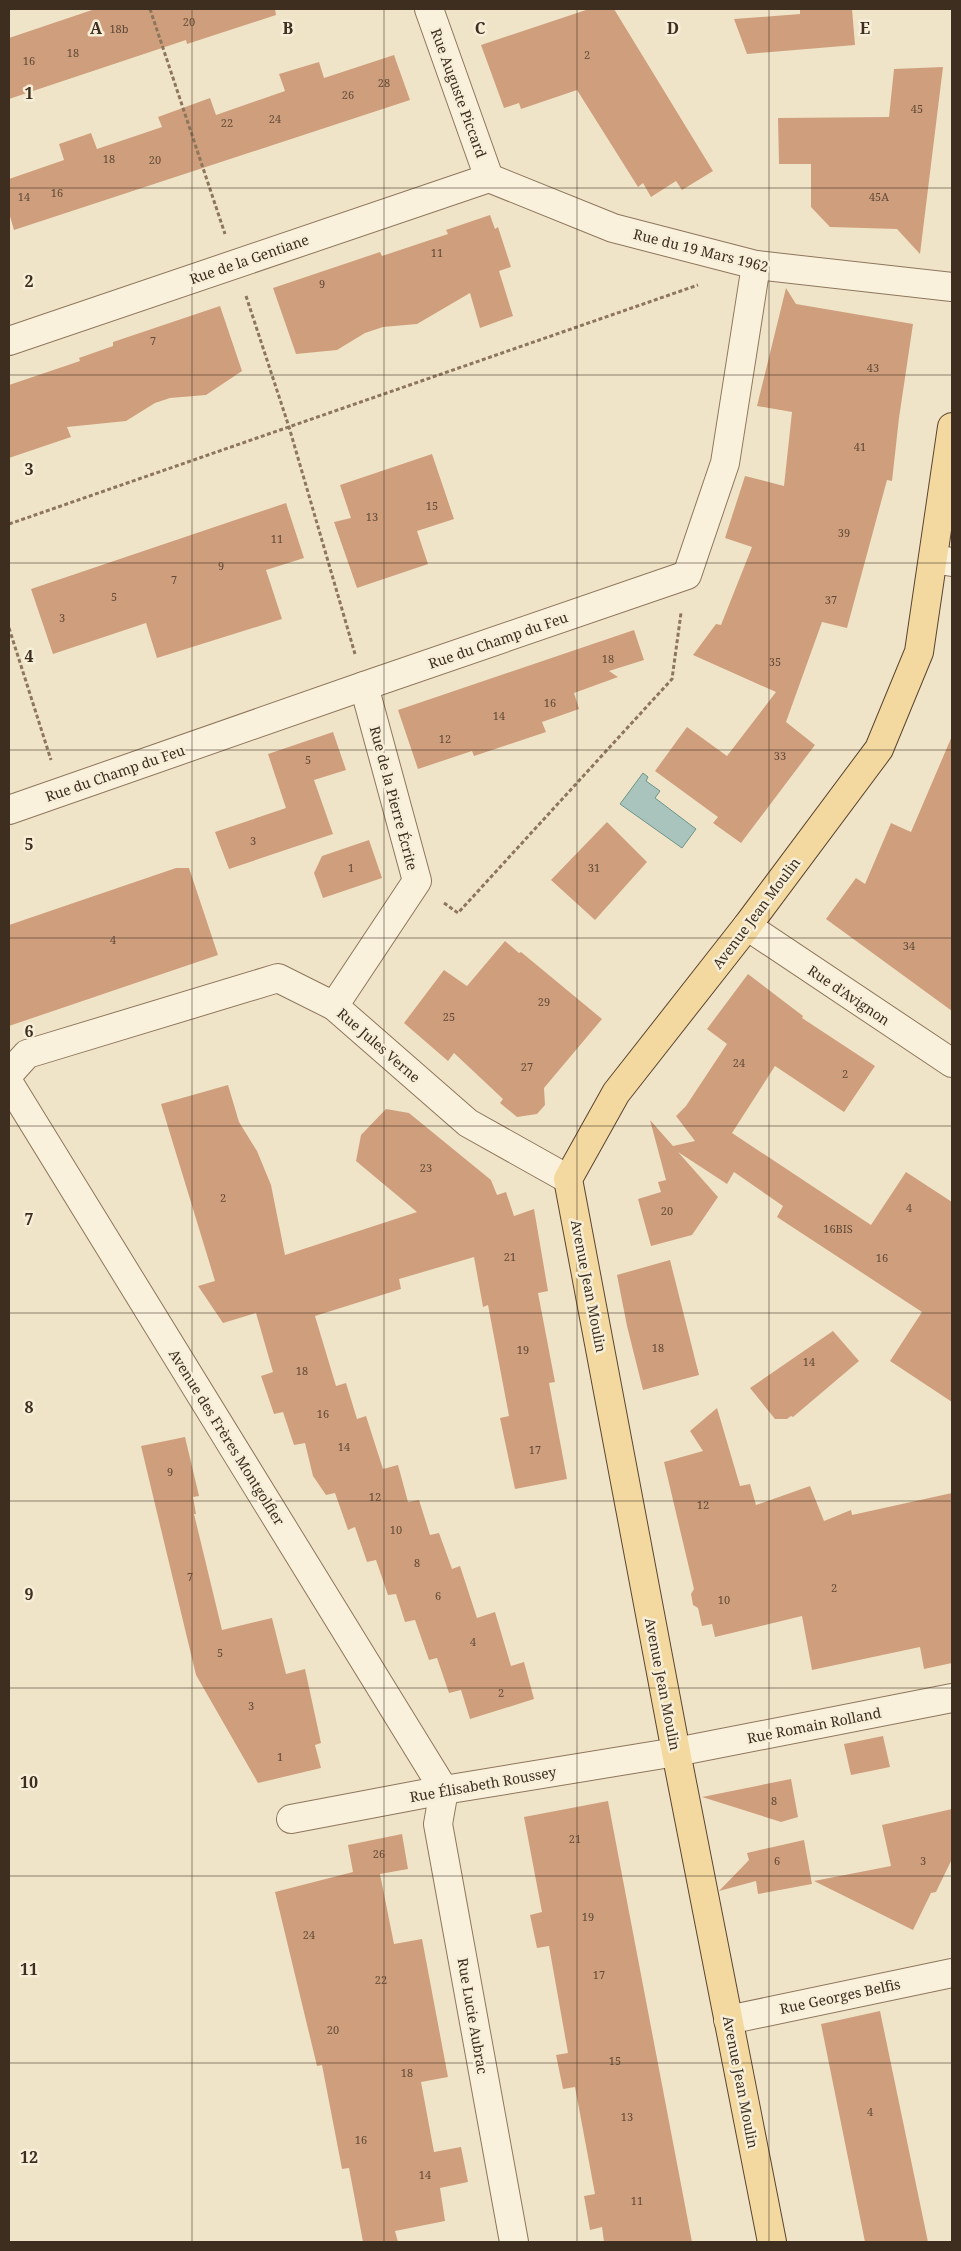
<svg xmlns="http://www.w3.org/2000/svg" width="961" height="2251" font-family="'Noto Serif',serif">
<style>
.water{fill:#a9c4bc;stroke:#6f938a}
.building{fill:#cf9f7d}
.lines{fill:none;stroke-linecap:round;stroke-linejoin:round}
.minor-casing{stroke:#8d765c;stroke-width:30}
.major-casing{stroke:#5b4430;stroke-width:30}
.path{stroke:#8d765c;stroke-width:3;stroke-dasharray:4 2.5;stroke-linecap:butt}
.minor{stroke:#faf1dc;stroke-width:28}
.major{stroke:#f3d9a0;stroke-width:28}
.grid{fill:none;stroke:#3d2e20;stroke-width:1;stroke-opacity:0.55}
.labels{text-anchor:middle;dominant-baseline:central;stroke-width:5;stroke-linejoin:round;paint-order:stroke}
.number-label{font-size:11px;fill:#624a37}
.street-label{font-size:14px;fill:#3d2e20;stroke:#f7eed8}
.grid-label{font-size:16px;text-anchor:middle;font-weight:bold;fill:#3d2e20;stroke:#f7eed8;stroke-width:5;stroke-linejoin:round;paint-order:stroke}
</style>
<rect width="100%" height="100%" fill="#f0e4c8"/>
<path class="water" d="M643,773L648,777L646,781L660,791L655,798L696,829L682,848L620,804Z"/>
<g class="building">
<path d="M95,9H275L276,15L187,44L186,40L9,99V38Z"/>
<path d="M589,9H614L713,171L682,190L676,181L651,197L643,183L638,187L577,90L521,109L519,103L504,108L481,45Z"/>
<path d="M800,9H852L855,45L747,54L734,19L800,14Z"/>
<path d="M394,55L410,100L14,230L9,213V179L64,160L59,144L91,133L97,149L162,127L158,117L210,98L216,115L285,91L279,74L319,62L324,78Z"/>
<path d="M943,67L920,254L897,229L830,227L811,207V164H779L778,118L889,117L894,69Z"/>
<path d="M490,215L495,229L498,227L511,267L499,271L513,316L480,328L470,293L417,324L383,327L365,333L337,350L296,354L273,288L380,252L382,256L448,234L446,230Z"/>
<path d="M786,288L796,304L913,324L899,418L892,481L887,480L847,628L822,622L786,722L815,745L741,843L713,823L718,817L655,771L687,727L727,756L776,692L693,655L716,624L721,625L752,547L725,538L745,476L784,486L792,412L757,406Z"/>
<path d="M220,306L242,371L206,395L170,398L155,403L126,421L67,427L71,437L9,458V385L80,361L79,358L113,346V342Z"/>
<path d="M432,454L454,519L417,531L428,564L357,588L334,522L351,518L340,485Z"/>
<path d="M286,503L304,558L266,570L282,619L157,658L146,623L53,654L31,589Z"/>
<path d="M634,630L644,660L609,671L618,677L574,693L579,709L542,722L546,732L474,756L472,751L418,769L398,710Z"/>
<path d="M333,732L346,770L314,780L333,834L229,869L215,832L286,808L268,754Z"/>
<path d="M952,736V1011L826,919L856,878L865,884L891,823L911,832Z"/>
<path d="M607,822L647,862L595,920L551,880Z"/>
<path d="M369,840L382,878L323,898L314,873L322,856Z"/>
<path d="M176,868H189L218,955L9,1026V925Z"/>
<path d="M505,941L519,953L521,952L602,1019L544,1088L545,1105L537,1114L517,1117L500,1103L503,1099L454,1053L448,1061L404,1023L444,970L467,986Z"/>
<path d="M748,974L803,1016L802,1018L875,1066L844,1112L775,1066L732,1133L871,1225L906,1172L952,1202V1402L890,1361L922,1312L777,1217L783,1206L734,1172L727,1184L678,1152L718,1197L692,1235L651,1246L638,1199L661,1192L658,1182L666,1180L650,1120L673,1146L695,1141L676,1116L686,1106L727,1044L707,1029Z"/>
<path d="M228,1085L239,1122L257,1151L271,1185L285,1255L417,1212L356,1161L361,1135L386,1109L409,1113L491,1180L497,1195L506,1192L514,1216L534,1209L548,1291L538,1293L555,1382L549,1383L567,1479L515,1489L500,1418L509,1416L488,1305L483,1307L474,1257L399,1279L401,1289L315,1316L336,1386L346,1383L357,1419L366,1416L383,1469L398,1465L408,1502L419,1500L430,1535L439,1533L452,1569L460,1566L477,1618L495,1612L511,1666L524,1662L534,1699L470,1719L461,1690L449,1693L437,1658L429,1660L415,1620L405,1622L396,1594L388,1595L376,1560L367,1562L355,1527L348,1530L335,1493L326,1495L313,1476L305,1443L294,1445L283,1412L274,1414L261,1376L273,1372L256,1313L223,1323L198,1286L215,1281L161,1104Z"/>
<path d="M670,1260L699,1375L643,1390L627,1326L617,1275Z"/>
<path d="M833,1331L859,1361L793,1417L791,1416L787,1419H775L750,1388Z"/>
<path d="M717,1408L740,1486L750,1484L756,1505L810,1486L824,1521L851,1510L852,1515L952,1493V1663L924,1669L920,1647L812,1670L802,1616L715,1637L712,1624L702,1626L698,1608L693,1605L691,1594L694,1589L664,1462L703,1451L690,1431Z"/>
<path d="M185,1437L199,1496L193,1497L196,1514H194L222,1630L272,1618L286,1674L305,1669L321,1743L315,1745L321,1768L258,1783L196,1675L141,1446Z"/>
<path d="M883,1736L890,1767L851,1775L844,1744Z"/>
<path d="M791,1779L798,1817L781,1822L702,1797Z"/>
<path d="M608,1801L626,1896L692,2242H604L602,2227L590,2230L584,2196L595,2194L575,2087L563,2089L556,2055L568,2053L549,1946L537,1948L530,1915L542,1912L524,1817Z"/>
<path d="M952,1809V1859L936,1892L931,1893L913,1930L814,1881L891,1866L882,1825Z"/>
<path d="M402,1834L408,1869L380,1874L394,1944L422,1939L448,2077L421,2082L434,2152L461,2147L468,2182L440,2188L445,2221L395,2231L398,2242H363L349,2168L342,2169L322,2065L317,2066L275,1892L353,1872L348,1845Z"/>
<path d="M804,1840L812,1884L758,1894L756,1881L719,1891L749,1860L747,1853Z"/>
<path d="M880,2011L928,2242H865L821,2024Z"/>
</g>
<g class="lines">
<g class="minor-casing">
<g id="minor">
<path d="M429,9L489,178"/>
<path d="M489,178L613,228L756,265L952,287"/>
<path d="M9,341L489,178"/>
<path d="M933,559L952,562"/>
<path d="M9,810L364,686L687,575L725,463L756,265"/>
<path d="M747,926L952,1063"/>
<path d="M334,1006L417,881L364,686"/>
<path d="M9,1074L27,1054L278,978L334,1006L468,1123L568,1179"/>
<path d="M9,1083L444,1790L438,1824L514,2242"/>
<path d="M291,1819L444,1790L676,1752L952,1698"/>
<path d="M728,2020L952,1973"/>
</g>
</g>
<g class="major-casing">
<path id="major" d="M772,2242L676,1752L568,1179L616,1093L747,926L879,749L919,652L952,427"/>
</g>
<g class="path">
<path d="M150,9L225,234"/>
<path d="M246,296L289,427L355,654"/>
<path d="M9,524L698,285"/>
<path d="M9,628L51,760"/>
<path d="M444,903L458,913L672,679L681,613"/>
</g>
<use href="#minor" class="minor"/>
<use href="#major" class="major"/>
</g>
<path class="grid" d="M192,9V2242M384,9V2242M577,9V2242M769,9V2242M9,188H952M9,375H952M9,563H952M9,750H952M9,938H952M9,1126H952M9,1313H952M9,1501H952M9,1688H952M9,1876H952M9,2063H952"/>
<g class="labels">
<g class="number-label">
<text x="189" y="21">20</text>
<text x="119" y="28">18b</text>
<text x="73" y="52">18</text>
<text x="587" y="54">2</text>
<text x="29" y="60">16</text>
<text x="384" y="82">28</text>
<text x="348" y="94">26</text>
<text x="917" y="108">45</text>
<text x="275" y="118">24</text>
<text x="227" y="122">22</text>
<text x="109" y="158">18</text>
<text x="155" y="159">20</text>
<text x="57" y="192">16</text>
<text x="24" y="196">14</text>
<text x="879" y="196">45A</text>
<text x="437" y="252">11</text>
<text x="322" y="283">9</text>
<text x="153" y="340">7</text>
<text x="873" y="367">43</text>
<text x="860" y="446">41</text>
<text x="432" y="505">15</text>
<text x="372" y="516">13</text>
<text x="844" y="532">39</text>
<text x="277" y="538">11</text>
<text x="221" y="565">9</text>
<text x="174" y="579">7</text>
<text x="114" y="596">5</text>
<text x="831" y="599">37</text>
<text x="62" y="617">3</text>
<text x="608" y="658">18</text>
<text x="775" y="661">35</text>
<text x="550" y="702">16</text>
<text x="499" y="715">14</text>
<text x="445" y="738">12</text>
<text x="780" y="755">33</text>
<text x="308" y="759">5</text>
<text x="253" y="840">3</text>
<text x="351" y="867">1</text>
<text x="594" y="867">31</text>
<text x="113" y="939">4</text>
<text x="909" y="945">34</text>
<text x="544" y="1001">29</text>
<text x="449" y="1016">25</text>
<text x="739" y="1062">24</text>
<text x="527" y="1066">27</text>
<text x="845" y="1073">2</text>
<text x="426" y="1167">23</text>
<text x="223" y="1197">2</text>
<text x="909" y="1207">4</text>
<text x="667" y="1210">20</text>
<text x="838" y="1228">16BIS</text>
<text x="510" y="1256">21</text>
<text x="882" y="1257">16</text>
<text x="658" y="1347">18</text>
<text x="523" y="1349">19</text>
<text x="809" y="1361">14</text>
<text x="302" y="1370">18</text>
<text x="323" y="1413">16</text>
<text x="344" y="1446">14</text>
<text x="535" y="1449">17</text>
<text x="170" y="1471">9</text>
<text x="375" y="1496">12</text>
<text x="703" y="1504">12</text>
<text x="396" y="1529">10</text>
<text x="417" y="1562">8</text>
<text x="190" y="1576">7</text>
<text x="834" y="1587">2</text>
<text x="438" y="1595">6</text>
<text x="724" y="1599">10</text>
<text x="473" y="1641">4</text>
<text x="220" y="1652">5</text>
<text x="501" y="1692">2</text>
<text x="251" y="1705">3</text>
<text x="280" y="1756">1</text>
<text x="774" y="1800">8</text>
<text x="575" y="1838">21</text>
<text x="379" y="1853">26</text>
<text x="777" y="1860">6</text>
<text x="923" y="1860">3</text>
<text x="588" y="1916">19</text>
<text x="309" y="1934">24</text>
<text x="599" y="1974">17</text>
<text x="381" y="1979">22</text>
<text x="333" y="2029">20</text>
<text x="615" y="2060">15</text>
<text x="407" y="2072">18</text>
<text x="870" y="2111">4</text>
<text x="627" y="2116">13</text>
<text x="361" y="2139">16</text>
<text x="425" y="2174">14</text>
<text x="637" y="2200">11</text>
</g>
<g class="street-label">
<text transform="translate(459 93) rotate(70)">Rue Auguste Piccard</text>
<text transform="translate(701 250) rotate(14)">Rue du 19 Mars 1962</text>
<text transform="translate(249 259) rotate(-19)">Rue de la Gentiane</text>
<text transform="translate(498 640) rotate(-19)">Rue du Champ du Feu</text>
<text transform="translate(115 773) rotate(-19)">Rue du Champ du Feu</text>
<text transform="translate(394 798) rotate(75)">Rue de la Pierre Écrite</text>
<text transform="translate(756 913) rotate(-53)">Avenue Jean Moulin</text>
<text transform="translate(849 995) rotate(34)">Rue d'Avignon</text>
<text transform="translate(379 1045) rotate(41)">Rue Jules Verne</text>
<text transform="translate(589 1286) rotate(79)">Avenue Jean Moulin</text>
<text transform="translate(227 1437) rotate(58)">Avenue des Frères Montgolfier</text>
<text transform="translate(663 1684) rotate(79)">Avenue Jean Moulin</text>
<text transform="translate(814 1725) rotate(-11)">Rue Romain Rolland</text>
<text transform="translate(483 1784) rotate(-10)">Rue Élisabeth Roussey</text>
<text transform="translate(840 1996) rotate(-12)">Rue Georges Belfis</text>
<text transform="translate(473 2016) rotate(80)">Rue Lucie Aubrac</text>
<text transform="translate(741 2082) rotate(79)">Avenue Jean Moulin</text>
</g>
</g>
<g class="grid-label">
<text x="96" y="34">A</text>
<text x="288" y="34">B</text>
<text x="480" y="34">C</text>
<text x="673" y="34">D</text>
<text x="865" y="34">E</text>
<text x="29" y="99">1</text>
<text x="29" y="287">2</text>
<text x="29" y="475">3</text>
<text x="29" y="662">4</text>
<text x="29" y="850">5</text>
<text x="29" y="1037">6</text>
<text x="29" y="1225">7</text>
<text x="29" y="1413">8</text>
<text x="29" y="1600">9</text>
<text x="29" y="1788">10</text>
<text x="29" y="1975">11</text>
<text x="29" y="2163">12</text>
</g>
<rect width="961" height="2251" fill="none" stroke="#3d2e20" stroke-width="20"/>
</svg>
